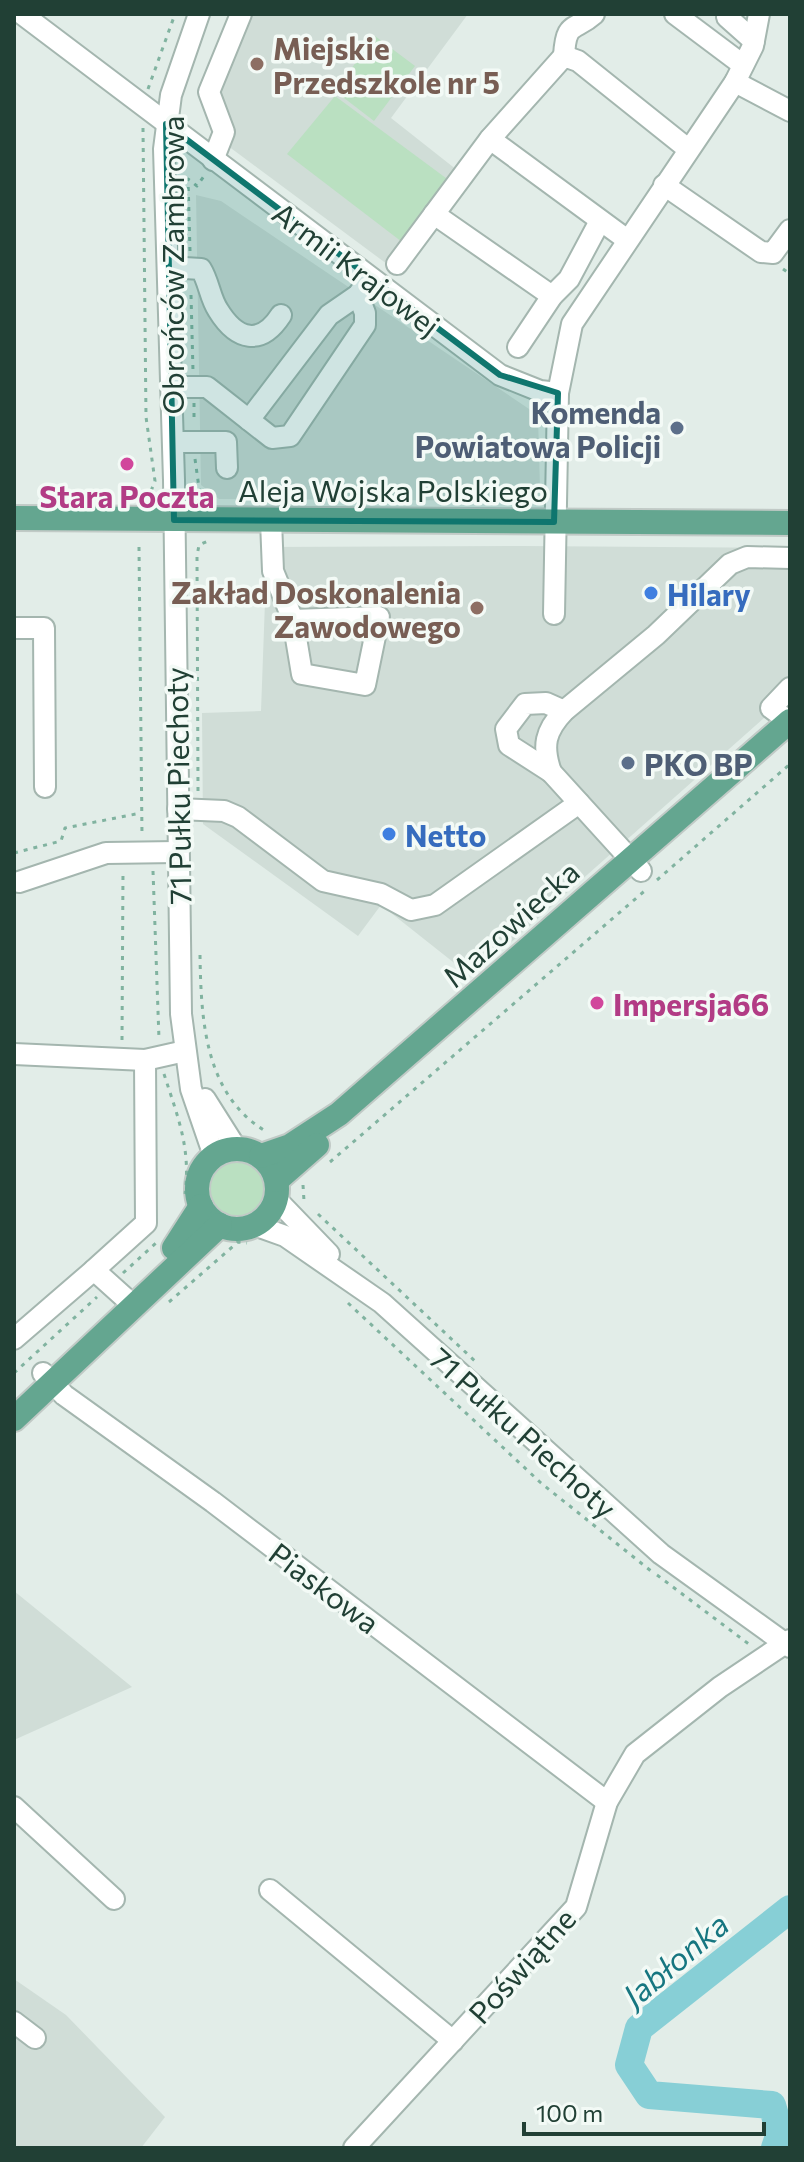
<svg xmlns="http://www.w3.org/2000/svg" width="804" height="2162" font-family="Commissioner,sans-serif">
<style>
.built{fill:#d0ddd7}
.grass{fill:#bae0c1}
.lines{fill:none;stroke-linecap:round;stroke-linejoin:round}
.river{stroke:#87cfd6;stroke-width:28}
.minor-casing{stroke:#a4b6af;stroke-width:24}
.major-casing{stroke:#c1cac6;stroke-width:28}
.path{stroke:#81b3a0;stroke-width:3;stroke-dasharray:4 6;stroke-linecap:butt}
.minor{stroke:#fff;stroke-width:20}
.major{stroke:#64a690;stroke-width:24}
.marked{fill:#0f766e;fill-opacity:0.2;stroke:#0f766e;stroke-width:6;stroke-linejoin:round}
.education-dot{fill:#8d6e63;stroke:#f3faf6;stroke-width:3}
.service-dot{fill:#5c6f8a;stroke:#f3faf6;stroke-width:3}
.hotel-dot{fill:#d1479c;stroke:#f3faf6;stroke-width:3}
.shop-dot{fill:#3f7fe0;stroke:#f3faf6;stroke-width:3}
.labels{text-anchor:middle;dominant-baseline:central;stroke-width:7;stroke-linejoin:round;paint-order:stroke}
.education-label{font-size:30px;font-weight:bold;fill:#785e54;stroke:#f3faf6;text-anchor:start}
.street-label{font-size:30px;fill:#214035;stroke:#f3faf6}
.service-label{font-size:30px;font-weight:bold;fill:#4e5e75;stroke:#f3faf6;text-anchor:end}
.hotel-label{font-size:30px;font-weight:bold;fill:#b23c85;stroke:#f3faf6}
.shop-label{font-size:30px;font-weight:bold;fill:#366cbe;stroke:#f3faf6;text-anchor:start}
.water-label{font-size:32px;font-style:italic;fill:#167680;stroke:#f3faf6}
</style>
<rect width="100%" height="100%" fill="#e2ede8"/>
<g class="built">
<path d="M243,14H468L391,118L462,174L391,267L224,143L210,96Z"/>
<path d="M196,195L221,201L538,415L540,489L535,501L219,499L201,485Z"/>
<path d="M523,546L790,548V695L472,977L381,905L358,936L203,824L202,713L261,711L267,547Z"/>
<path d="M14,1591L132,1687L14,1740Z"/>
<path d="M14,1979L66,2015L165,2117L141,2148H14Z"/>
</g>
<g class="grass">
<path d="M375,36L415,66L374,121L335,91Z"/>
<path d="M335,96L454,184L406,245L287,154Z"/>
<circle cx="237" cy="1189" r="27"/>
</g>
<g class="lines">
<path class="river" d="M775,2148L780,2133L772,2105L649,2095L629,2065L639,2028L790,1909"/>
<g class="minor-casing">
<g id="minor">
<path d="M22,14L500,375L540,391L558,393"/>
<path d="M199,14L171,95L164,149L174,480L181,1014L191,1089L214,1156"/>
<path d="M675,14L743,65"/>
<path d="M729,14L727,17L754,41"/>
<path d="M564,56C566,20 574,32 594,14"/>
<path d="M735,82L790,111"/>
<path d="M490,139L564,56L578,61L688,149"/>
<path d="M213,160L224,132L209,92L241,14"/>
<path d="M664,185L761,252L773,253L790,230"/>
<path d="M434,214L552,296"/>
<path d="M397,264L490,139L626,239"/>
<path d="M168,267L201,269C209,282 210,298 218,310C237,341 261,346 281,315"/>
<path d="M518,347L552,296L569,279L600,221"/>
<path d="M171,387H207L272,438L290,436L365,325V313L358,295"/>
<path d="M249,420L329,315L358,295L365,285"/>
<path d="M173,442H226L227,468"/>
<path d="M271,521L273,571L293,620L302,674L365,685L379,617L293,620"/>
<path d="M554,614L558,393L572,324L735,82L753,46L759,14"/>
<path d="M14,628H44L45,787"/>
<path d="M790,688L771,708L790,722"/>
<path d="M564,711L546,703L525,704L506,729L509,745L551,772L641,871"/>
<path d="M551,772C542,746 545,731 564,711L656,635L730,564L747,557L790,558"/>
<path d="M178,809L224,811L238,817L323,881L381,894L411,910L435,905L579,803"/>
<path d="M19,882L106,853L177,852"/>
<path d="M14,1054L145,1060L185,1051"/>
<path d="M205,1099L236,1148"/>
<path d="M276,1199L329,1254"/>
<path d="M254,1225L285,1236L382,1303L661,1554L790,1647"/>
<path d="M94,1270L146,1223L145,1060"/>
<path d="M14,1339L94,1270L134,1306"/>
<path d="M43,1373L64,1395L213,1502L607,1802"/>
<path d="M14,1807L114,1899"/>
<path d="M270,1890L453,2041"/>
<path d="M14,2022L35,2038"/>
<path d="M354,2148L576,1907L607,1802L635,1754L720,1687L790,1640"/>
</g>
</g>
<g class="major-casing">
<g id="major">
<path d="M14,518L790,523"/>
<circle cx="237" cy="1189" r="40"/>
<path d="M261,1156L290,1146L339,1114L790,721"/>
<path d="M277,1180L317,1145"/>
<path d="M174,1248L201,1206"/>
<path d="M14,1419L220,1225"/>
</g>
</g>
<g class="path">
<path d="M148,89L175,14"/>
<path d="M143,128L146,417L155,481L149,496"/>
<path d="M190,251L188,179L197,186L204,176"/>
<path d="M783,269L790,274"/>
<path d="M191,295L193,371"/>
<path d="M194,403V423"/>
<path d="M195,459L200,495L207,499"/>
<path d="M139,547L142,835"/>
<path d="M198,791L197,556L199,545L208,541"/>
<path d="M14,853L61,841L65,828L141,813"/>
<path d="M153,871L159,1039"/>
<path d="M657,880L790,764"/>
<path d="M200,955C201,1021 205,1096 267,1132"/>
<path d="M122,1040L123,871"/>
<path d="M164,1074C178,1118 191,1148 185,1194"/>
<path d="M330,1162L648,888"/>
<path d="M303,1185L304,1201"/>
<path d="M318,1214L476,1362"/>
<path d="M123,1273L156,1243"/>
<path d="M169,1302L238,1242L247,1243"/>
<path d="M348,1303L541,1483L651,1571"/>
<path d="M14,1373L97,1297"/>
<path d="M657,1575L750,1645"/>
</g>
<use href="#minor" class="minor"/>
<use href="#major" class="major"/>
</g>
<path class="marked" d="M166,124L500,375L558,393L554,522L174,520Z"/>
<g class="education-dot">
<circle cx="257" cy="64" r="8"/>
<circle cx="477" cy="608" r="8"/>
</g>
<g class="service-dot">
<circle cx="677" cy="428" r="8"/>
<circle cx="628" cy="763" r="8"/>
</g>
<g class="hotel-dot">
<circle cx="127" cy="464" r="8"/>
<circle cx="597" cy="1003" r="8"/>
</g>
<g class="shop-dot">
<circle cx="651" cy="593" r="8"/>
<circle cx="389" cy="834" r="8"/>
</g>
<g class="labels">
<g class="education-label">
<text x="273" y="47">Miejskie<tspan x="273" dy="34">Przedszkole nr 5</tspan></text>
<text x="461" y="591" text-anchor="end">Zakład Doskonalenia<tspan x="461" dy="34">Zawodowego</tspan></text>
</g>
<g class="street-label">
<text transform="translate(171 265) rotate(-90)">Obrońców Zambrowa</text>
<text transform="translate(357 268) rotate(37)">Armii Krajowej</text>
<text x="393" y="489">Aleja Wojska Polskiego</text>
<text transform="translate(177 786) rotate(-91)">71 Pułku Piechoty</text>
<text transform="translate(510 923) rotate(-42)">Mazowiecka</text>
<text transform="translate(524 1432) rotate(42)">71 Pułku Piechoty</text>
<text transform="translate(325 1587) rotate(37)">Piaskowa</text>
<text transform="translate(521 1965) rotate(-48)">Poświątne</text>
</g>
<g class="service-label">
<text x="661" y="411">Komenda<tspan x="661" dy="34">Powiatowa Policji</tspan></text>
<text x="644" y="763" text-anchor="start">PKO BP</text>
</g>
<g class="hotel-label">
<text x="127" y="495">Stara Poczta</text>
<text x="613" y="1003" text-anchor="start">Impersja66</text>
</g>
<g class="shop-label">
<text x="667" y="593">Hilary</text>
<text x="405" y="834">Netto</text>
</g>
<g class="water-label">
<text transform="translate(675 1959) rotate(-40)">Jabłonka</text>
</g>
</g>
<rect width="804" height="2162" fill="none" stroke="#214035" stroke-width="32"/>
<path d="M524 2122v12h240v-12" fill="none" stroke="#214035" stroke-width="4"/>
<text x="536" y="2122" font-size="24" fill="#214035" stroke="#f3faf6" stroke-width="6" paint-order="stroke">100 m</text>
</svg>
